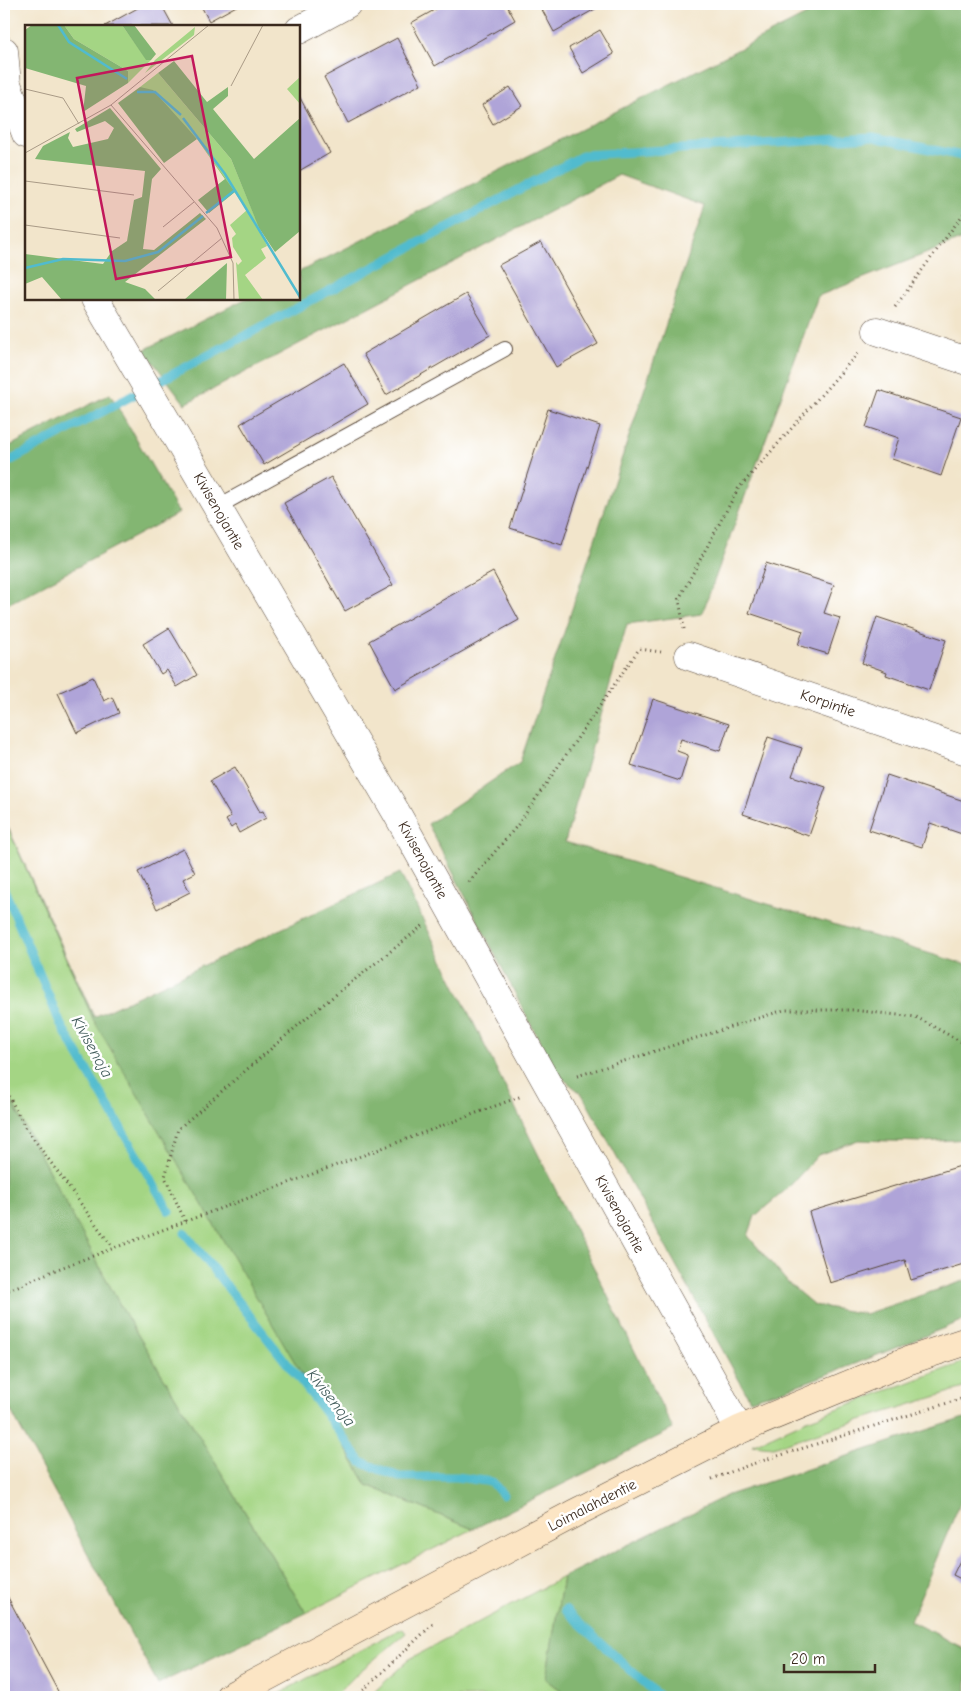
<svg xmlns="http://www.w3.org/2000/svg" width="971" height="1701" font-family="'Comic Neue',sans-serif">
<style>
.green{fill:#a4d584;stroke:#708051}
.forest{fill:#83b672;stroke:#5f7048}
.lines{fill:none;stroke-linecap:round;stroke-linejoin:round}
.stream{stroke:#51bbce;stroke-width:9}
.building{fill:#afa4d8}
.lane-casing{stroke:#564638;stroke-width:16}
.street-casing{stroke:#564638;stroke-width:29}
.secondary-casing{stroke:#564638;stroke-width:29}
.path{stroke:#564638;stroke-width:3;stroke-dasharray:1 4;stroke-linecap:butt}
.lane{stroke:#fff;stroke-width:14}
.street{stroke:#fff;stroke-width:28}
.secondary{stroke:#fce5c4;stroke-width:28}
.labels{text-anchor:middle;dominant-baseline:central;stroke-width:5;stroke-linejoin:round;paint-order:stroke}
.street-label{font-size:15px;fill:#3b2a1e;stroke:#fff}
.water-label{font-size:16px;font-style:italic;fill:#435d5c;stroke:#fff}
.inset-river{fill:none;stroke:#51bbce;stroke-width:2.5}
.inset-road{fill:none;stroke:#a99a86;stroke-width:1}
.view{fill:#c2185b;fill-opacity:0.15;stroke:#c2185b;stroke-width:2.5}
.inset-edge{fill:none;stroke:#3b2a1e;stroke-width:2.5}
</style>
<rect width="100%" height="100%" fill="#fff"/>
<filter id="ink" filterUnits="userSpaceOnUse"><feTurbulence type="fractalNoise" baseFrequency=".02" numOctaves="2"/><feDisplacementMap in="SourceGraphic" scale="10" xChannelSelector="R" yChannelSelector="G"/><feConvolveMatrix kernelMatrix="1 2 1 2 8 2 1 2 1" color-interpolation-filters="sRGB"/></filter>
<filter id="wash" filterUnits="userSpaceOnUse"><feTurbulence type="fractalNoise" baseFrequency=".0096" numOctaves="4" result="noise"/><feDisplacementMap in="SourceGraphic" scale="20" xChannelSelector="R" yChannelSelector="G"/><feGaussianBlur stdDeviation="1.12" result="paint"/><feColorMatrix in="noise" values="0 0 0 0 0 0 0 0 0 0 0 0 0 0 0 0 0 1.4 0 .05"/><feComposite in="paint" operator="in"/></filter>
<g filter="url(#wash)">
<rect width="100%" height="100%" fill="#f2e5cb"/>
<g class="green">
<path d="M4,819L94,1017L367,1485L473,1529L306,1613L121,1307L4,1087Z"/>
<path d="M967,1361V1387L773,1447L752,1445L807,1420Z"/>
<path d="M563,1577L546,1679L570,1697H369L408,1660Z"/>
<path d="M402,1628L406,1633L359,1672L334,1697H272Z"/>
</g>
<g class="forest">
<path d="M828,4H967V235L963,239L818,296L702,614L627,624L565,842L967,965V1139L922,1142L858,1140L818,1155L788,1188L755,1216L748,1236L789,1284L814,1305L865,1314L967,1280V1319C895,1347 825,1379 750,1400L582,1094L556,1073L428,824L520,762L568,621L705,206L619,175L185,404L144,350L245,299H299V272Z"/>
<path d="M110,394L179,513L4,606V449Z"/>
<path d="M4,819L94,1017L400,873L673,1429L473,1529L367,1485L93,1019Z"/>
<path d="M4,1087L121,1307L306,1613L158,1684L4,1398Z"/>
<path d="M967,1417L966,1489L910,1621L967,1650V1697H570L546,1679L563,1577L728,1495Z"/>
</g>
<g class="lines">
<g class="stream">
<path d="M4,464L584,155L873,137L967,157"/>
<path d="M4,889L61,1025L169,1211"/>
<path d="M185,1233L318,1403L361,1462L399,1477H457L492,1482L503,1495"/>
<path d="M565,1610L660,1697"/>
</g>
</g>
<g id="blocks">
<g class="building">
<path d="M145,4H161L173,26H105Z"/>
<path d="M200,4H240L209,21Z"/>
<path d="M445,4H506L515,20L435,66L411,23Z"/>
<path d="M539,4H604L554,32Z"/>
<path d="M600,30L614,54L583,73L569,48Z"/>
<path d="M397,38L421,84L348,123L324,77Z"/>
<path d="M510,87L522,106L493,124L482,105Z"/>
<path d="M299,96L330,153L299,171Z"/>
<path d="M541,242L598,344L556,367L499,265Z"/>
<path d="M466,294L490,335L386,395L363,354Z"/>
<path d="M344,363L368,404L264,465L240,424Z"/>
<path d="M879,390L961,417L941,476L892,459L899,438L866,427Z"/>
<path d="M548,409L600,426L562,545L510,528Z"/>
<path d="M331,477L393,585L345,611L284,503Z"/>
<path d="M766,563L834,585L824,613L840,618L828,654L798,645L803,631L749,613Z"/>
<path d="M493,572L519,620L395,689L369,641Z"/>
<path d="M877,617L946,640L929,690L886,675L887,672L862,663Z"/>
<path d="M169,628L197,675L177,687L167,670L161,674L143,644Z"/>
<path d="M93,677L104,701L112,697L119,713L77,733L58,693Z"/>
<path d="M653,699L729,724L720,751L681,739L677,751L688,755L680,781L631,765Z"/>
<path d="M768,737L802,748L792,776L826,787L809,836L743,814Z"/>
<path d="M235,767L260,812L263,811L266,818L239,833L235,825L231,828L226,820L231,817L210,781Z"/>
<path d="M887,775L967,802V818L962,834L930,823L922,847L869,830Z"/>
<path d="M183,849L195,873L183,879L190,892L157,909L138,872Z"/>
<path d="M967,1164V1263L911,1280L905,1260L830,1283L809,1212Z"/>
<path d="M967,1546V1582L953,1575Z"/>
<path d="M4,1590L61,1697H4Z"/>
</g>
</g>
</g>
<g filter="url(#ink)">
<use href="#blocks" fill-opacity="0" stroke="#564638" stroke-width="1"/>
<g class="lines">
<g class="lane-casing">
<path id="lane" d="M217,507L505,349"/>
</g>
<g class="street-casing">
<g id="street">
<path d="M299,30L347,4"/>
<path d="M4,51L7,84L26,134"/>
<path d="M95,299L396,812L718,1390L739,1430"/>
<path d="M877,331L967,361"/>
<path d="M689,656L967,751"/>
</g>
</g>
<g class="secondary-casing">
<path id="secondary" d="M229,1697L575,1513L739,1430L901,1363L967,1341"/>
</g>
<g class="path">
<path d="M895,307L967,209"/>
<path d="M684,629L679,599L738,489L858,353"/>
<path d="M469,882L517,826L639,649L661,652"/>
<path d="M577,1076L784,1010H852L916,1017L967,1045"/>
<path d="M4,1087L25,1127L113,1248"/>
<path d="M185,1221L165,1177L178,1129L310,1015L425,924"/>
<path d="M4,1292L55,1270L522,1096"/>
<path d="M712,1479L749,1465L967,1397"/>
<path d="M356,1697L433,1624"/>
</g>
<use href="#lane" class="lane"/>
<use href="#street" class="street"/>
<use href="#secondary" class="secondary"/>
</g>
</g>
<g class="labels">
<g class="street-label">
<text transform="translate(219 511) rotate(60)">Kivisenojantie</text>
<text transform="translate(828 703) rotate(19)">Korpintie</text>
<text transform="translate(423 860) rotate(61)">Kivisenojantie</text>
<text transform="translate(620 1214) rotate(61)">Kivisenojantie</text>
<text transform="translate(592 1505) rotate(-27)">Loimalahdentie</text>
</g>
<g class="water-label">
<text transform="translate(92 1047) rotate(61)">Kivisenoja</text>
<text transform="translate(331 1398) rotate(52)">Kivisenoja</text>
</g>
</g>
<g transform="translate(25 25)">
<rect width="275" height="275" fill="#f2e5cb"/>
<path d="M39,0H97L121,34L126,35L103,58V46L49,14ZM170,2L169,10L120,48L130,35ZM133,48L206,134L242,221L236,224L241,233L220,250L238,275H214L211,237L213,240L217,236L208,222L207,213L211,209L205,200L222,185L172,114L115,62ZM275,52V79L262,64Z" fill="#a4d584"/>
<path d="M7,0H39L49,14L103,46V58L58,87L61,61L0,43V5ZM97,0H109L131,29L126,35H121ZM149,36L182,77L203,62V71L188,84L229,134L275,93V206L250,227L234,203L206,134L133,48ZM115,62L128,65L172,114L210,167L184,188L173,175L200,154L172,114L139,138L93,78ZM85,83L136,144L127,154L118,224L129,225L175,188L181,194L100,257L120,264L131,275H37L17,252L0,259V229L78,239L87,226L102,216L109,175L117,172L120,146L10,134L18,121L45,107L43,113L48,122L83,114L89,103L80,96L52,107L50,104ZM202,238L201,275H159L168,267Z" fill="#83b672"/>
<path class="inset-river" d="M33,0L44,17L102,54M112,67H130L156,90M158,93L200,149L275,272M181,188L210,165M0,243L38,234L100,236L133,227L178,191"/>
<path class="inset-road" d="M206,61L238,0M0,64L38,73L54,99M86,80L192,203L208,238L209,275M0,128L86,80L184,0M0,156L109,170M0,200L95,213M138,202L169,177M133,266L197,213"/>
<path class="view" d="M167,31L206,232L91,254L52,53Z"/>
<rect width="275" height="275" class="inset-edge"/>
</g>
<rect width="971" height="1701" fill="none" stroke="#fff" stroke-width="20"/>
<path d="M784 1664v8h91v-8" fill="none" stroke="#3b2a1e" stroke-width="2.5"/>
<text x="791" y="1664" font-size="15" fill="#3b2a1e" stroke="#ffffff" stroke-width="4" paint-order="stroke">20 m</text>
</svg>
